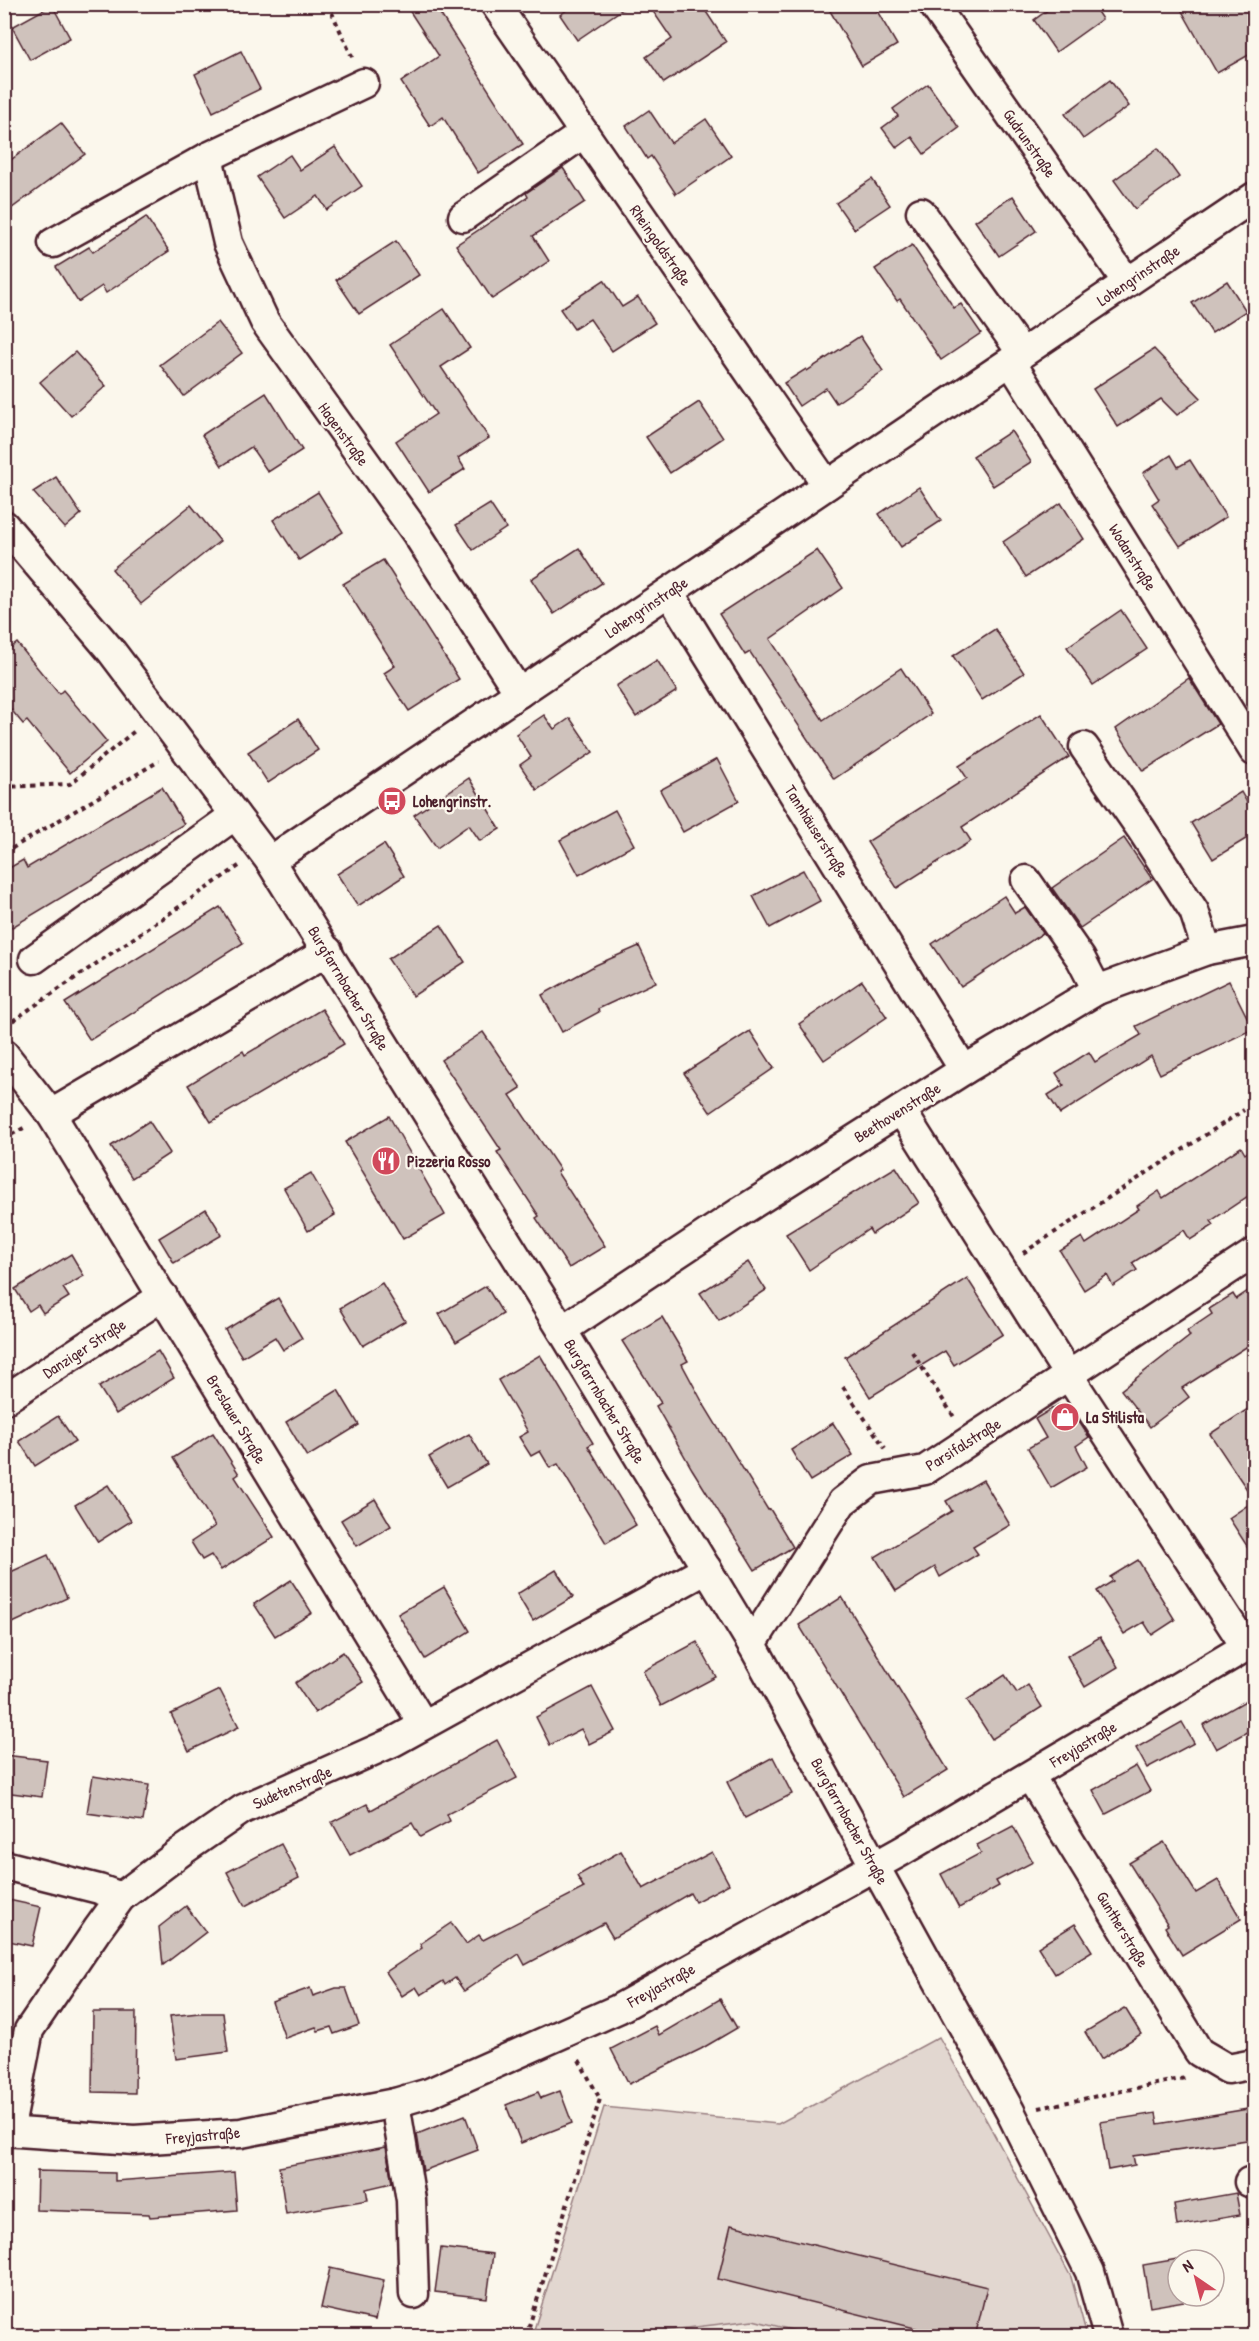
<svg xmlns="http://www.w3.org/2000/svg" width="1259" height="2341" font-family="'Patrick Hand',sans-serif">
<style>
.built{fill:#eee7de}
.green{fill:#e2d7d0;stroke:#967b7e;stroke-width:1.5}
.building{fill:#cfc2bc;stroke:#4a1f2b;stroke-width:1.5}
.lines{fill:none;stroke-linecap:round;stroke-linejoin:round}
.minor-casing{stroke:#4a1f2b;stroke-width:33}
.path{stroke:#4a1f2b;stroke-width:4;stroke-dasharray:4.5 4.5;stroke-linecap:butt}
.minor{stroke:#fbf7ec;stroke-width:28}
.labels{text-anchor:middle;dominant-baseline:central;stroke-width:4.5;stroke-linejoin:round;paint-order:stroke}
.street-label{font-size:16px;fill:#4a1f2b;stroke:#fbf7ec}
.poi-label{font-size:16px;font-weight:bold;fill:#4a1f2b;stroke:#fbf7ec;text-anchor:start}
</style>
<rect width="100%" height="100%" fill="#fbf7ec"/>
<filter id="ink" filterUnits="userSpaceOnUse"><feTurbulence type="fractalNoise" baseFrequency=".0167" numOctaves="2"/><feDisplacementMap in="SourceGraphic" scale="12" xChannelSelector="R" yChannelSelector="G"/><feConvolveMatrix kernelMatrix="1 2 1 2 8 2 1 2 1" color-interpolation-filters="sRGB"/></filter>
<g filter="url(#ink)">
<path class="built" d="M753,2320L815,2336H622L623,2335Z"/>
<path class="green" d="M939,2037L988,2123L1071,2277L1087,2336H815L753,2320L622,2336H532L604,2107L778,2124Z"/>
<g class="building">
<path d="M405,4H434L523,144L478,173L443,117L430,126L401,82L439,56Z"/>
<path d="M575,4H630L577,40L560,15Z"/>
<path d="M648,4H701L726,42L664,83L646,57L672,39Z"/>
<path d="M826,4H873L897,45L862,66Z"/>
<path d="M1056,4H1092L1102,19L1056,52L1034,20Z"/>
<path d="M1178,4H1243L1254,25V52L1217,73Z"/>
<path d="M52,5L70,38L30,60L12,27Z"/>
<path d="M241,51L260,89L213,112L195,74Z"/>
<path d="M1110,80L1129,106L1083,139L1065,114Z"/>
<path d="M928,84L959,128L924,154L912,137L897,148L882,128L898,116L893,109Z"/>
<path d="M649,110L671,143L706,119L731,156L676,194L651,156L647,159L626,126Z"/>
<path d="M61,123L85,154L4,214V165Z"/>
<path d="M335,147L362,186L327,210L318,196L285,218L257,177L290,155L300,170Z"/>
<path d="M1158,148L1179,177L1135,209L1114,180Z"/>
<path d="M563,168L585,202L533,236L549,261L492,299L456,245L528,197L526,193Z"/>
<path d="M872,179L890,205L854,229L836,203Z"/>
<path d="M1013,196L1036,231L999,256L975,221Z"/>
<path d="M146,217L169,251L106,293L102,286L78,302L56,267L89,247L93,252Z"/>
<path d="M396,241L419,275L359,314L336,280Z"/>
<path d="M912,245L954,308L961,304L981,333L941,360L900,299L897,301L875,269Z"/>
<path d="M604,280L622,307L638,297L655,323L612,351L590,319L574,329L560,309Z"/>
<path d="M1227,281L1246,311L1212,333L1192,303Z"/>
<path d="M444,309L470,348L441,367L489,438L458,458L465,469L429,492L396,441L436,414L390,345Z"/>
<path d="M218,322L242,353L184,396L160,365Z"/>
<path d="M860,336L883,371L836,403L826,388L799,406L784,383L806,369L807,371Z"/>
<path d="M1154,349L1201,398L1177,415L1161,399L1118,427L1093,389Z"/>
<path d="M75,352L106,386L71,416L40,382Z"/>
<path d="M266,393L302,450L268,472L251,447L222,466L202,435Z"/>
<path d="M699,402L723,438L670,473L646,437Z"/>
<path d="M1011,431L1031,462L993,486L973,456Z"/>
<path d="M1171,455L1178,467L1190,460L1226,517L1180,546L1152,504L1159,499L1143,473Z"/>
<path d="M56,477L81,514L65,528L33,492Z"/>
<path d="M919,487L941,521L901,547L879,514Z"/>
<path d="M318,492L343,532L299,560L273,520Z"/>
<path d="M1061,503L1084,539L1026,577L1003,542Z"/>
<path d="M490,504L506,528L473,550L456,525Z"/>
<path d="M191,505L220,541L141,604L112,569Z"/>
<path d="M579,548L602,583L554,614L531,579Z"/>
<path d="M817,550L843,588L770,639L823,720L901,668L931,714L834,779L750,652L745,655L719,614Z"/>
<path d="M383,560L459,679L409,711L384,673L395,666L343,584Z"/>
<path d="M1121,610L1147,649L1093,685L1067,647Z"/>
<path d="M995,629L1024,673L982,700L953,656Z"/>
<path d="M17,643L59,694L63,690L107,742L70,773L27,721L23,724L4,701V653Z"/>
<path d="M657,660L677,691L636,717L616,686Z"/>
<path d="M1189,678L1218,724L1143,771L1116,729Z"/>
<path d="M1041,714L1069,757L962,827L971,841L897,888L867,842L967,778L959,766Z"/>
<path d="M544,715L554,729L570,718L593,752L537,790L520,765L531,757L516,734Z"/>
<path d="M298,719L318,750L268,783L248,752Z"/>
<path d="M717,759L739,801L683,832L660,790Z"/>
<path d="M469,778L500,829L480,841L469,825L437,848L414,815Z"/>
<path d="M162,787L184,824L4,932V871L23,860L27,868Z"/>
<path d="M1241,792L1254,815V834L1213,859L1191,823Z"/>
<path d="M615,810L634,845L579,875L560,840Z"/>
<path d="M1124,838L1152,879L1080,928L1052,888Z"/>
<path d="M384,844L404,876L358,906L337,874Z"/>
<path d="M803,870L820,901L770,928L753,896Z"/>
<path d="M1004,896L1015,913L1025,907L1043,933L961,987L932,944Z"/>
<path d="M220,907L243,943L90,1040L65,1003Z"/>
<path d="M441,925L465,962L413,996L388,959Z"/>
<path d="M639,946L656,982L598,1009L599,1012L562,1032L542,995L596,965Z"/>
<path d="M862,981L887,1017L824,1060L799,1024Z"/>
<path d="M1229,981L1253,1029L1160,1074L1151,1056L1060,1114L1048,1095L1064,1085L1056,1073L1089,1052L1095,1062L1141,1035L1136,1026Z"/>
<path d="M322,1009L344,1044L211,1122L188,1085L243,1051L245,1055Z"/>
<path d="M750,1031L774,1068L710,1112L684,1073Z"/>
<path d="M483,1032L521,1088L510,1095L560,1170L557,1172L605,1246L569,1268L536,1218L539,1216L497,1152L501,1150L441,1060Z"/>
<path d="M389,1116L445,1215L403,1239L345,1142Z"/>
<path d="M149,1121L170,1153L132,1178L111,1146Z"/>
<path d="M1241,1147L1245,1154L1254,1147V1192L1211,1221L1214,1225L1190,1240L1184,1230L1132,1263L1137,1270L1113,1286L1107,1275L1084,1290L1060,1251L1082,1237L1086,1244L1139,1209L1137,1206L1159,1191L1163,1198Z"/>
<path d="M896,1167L919,1203L872,1234L869,1229L809,1270L786,1234Z"/>
<path d="M311,1173L335,1215L308,1231L284,1188Z"/>
<path d="M206,1209L222,1235L174,1263L159,1238Z"/>
<path d="M71,1254L84,1276L63,1288L69,1297L43,1313L38,1305L29,1311L15,1289Z"/>
<path d="M748,1262L766,1290L719,1321L700,1293Z"/>
<path d="M967,1278L1003,1334L954,1365L945,1351L870,1397L845,1357Z"/>
<path d="M382,1283L405,1321L363,1346L340,1308Z"/>
<path d="M486,1286L503,1314L456,1342L439,1314Z"/>
<path d="M1254,1287V1342L1182,1388L1189,1397L1150,1427L1121,1390L1190,1336L1187,1331L1212,1314L1209,1309L1233,1294L1236,1299Z"/>
<path d="M278,1298L302,1338L283,1350L275,1337L242,1357L225,1330Z"/>
<path d="M662,1317L688,1361L682,1364L704,1405L768,1510L770,1509L793,1547L755,1570L692,1469L656,1406L661,1403L622,1341Z"/>
<path d="M158,1351L174,1378L116,1414L99,1387Z"/>
<path d="M540,1355L593,1443L588,1446L636,1525L606,1543L558,1464L550,1468L540,1451L531,1456L519,1437L528,1432L498,1380Z"/>
<path d="M338,1390L359,1425L307,1457L286,1422Z"/>
<path d="M1058,1405L1070,1408L1089,1437L1076,1446L1087,1467L1051,1488L1028,1448L1046,1438L1035,1419Z"/>
<path d="M1254,1405V1500L1210,1434Z"/>
<path d="M58,1416L75,1441L35,1466L19,1441Z"/>
<path d="M833,1423L853,1455L810,1481L791,1450Z"/>
<path d="M213,1433L239,1474L235,1477L274,1537L221,1570L211,1555L202,1560L191,1542L215,1526L173,1458Z"/>
<path d="M469,1434L487,1464L447,1487L429,1457Z"/>
<path d="M983,1480L1010,1525L973,1547L978,1554L940,1577L935,1567L896,1591L875,1557L952,1511L946,1501Z"/>
<path d="M108,1485L131,1521L98,1542L75,1505Z"/>
<path d="M375,1499L391,1526L357,1546L341,1520Z"/>
<path d="M1254,1501V1557L1229,1518Z"/>
<path d="M48,1555L67,1598L4,1627V1575Z"/>
<path d="M1138,1560L1175,1620L1152,1635L1144,1622L1124,1634L1097,1591L1113,1581L1110,1577Z"/>
<path d="M556,1570L573,1597L533,1621L517,1594Z"/>
<path d="M291,1580L312,1613L275,1636L254,1604Z"/>
<path d="M444,1587L470,1631L425,1659L398,1614Z"/>
<path d="M842,1597L948,1770L904,1797L799,1625Z"/>
<path d="M1100,1637L1118,1667L1085,1687L1067,1656Z"/>
<path d="M697,1642L716,1677L661,1706L643,1671Z"/>
<path d="M343,1652L363,1682L315,1713L295,1683Z"/>
<path d="M1005,1675L1017,1693L1028,1685L1042,1707L992,1739L967,1700Z"/>
<path d="M592,1687L615,1731L589,1744L581,1729L550,1745L536,1717Z"/>
<path d="M220,1690L239,1727L189,1751L171,1714Z"/>
<path d="M1254,1696V1728L1216,1749L1203,1725Z"/>
<path d="M1182,1722L1194,1743L1147,1768L1136,1748Z"/>
<path d="M497,1740L517,1778L447,1814L450,1821L420,1837L412,1823L350,1855L332,1822L367,1804L371,1810Z"/>
<path d="M4,1755L47,1760L42,1797L4,1792Z"/>
<path d="M773,1757L792,1794L745,1818L727,1782Z"/>
<path d="M1136,1766L1150,1791L1106,1814L1093,1790Z"/>
<path d="M93,1776L149,1785L143,1821L87,1813Z"/>
<path d="M1013,1826L1033,1862L996,1881L999,1886L959,1908L941,1874L981,1853L977,1845Z"/>
<path d="M1164,1842L1196,1893L1218,1880L1241,1919L1182,1955L1165,1927L1168,1925L1129,1863Z"/>
<path d="M281,1844L299,1878L245,1906L227,1872Z"/>
<path d="M621,1851L643,1889L712,1852L729,1884L695,1902L690,1893L613,1938L604,1923L525,1965L519,1954L464,1991L455,1978L445,1985L443,1981L421,1995L416,1987L402,1996L386,1972L422,1948L420,1944L451,1923L466,1944L479,1935L483,1940L584,1888L577,1876Z"/>
<path d="M4,1899L41,1907L32,1946L4,1940Z"/>
<path d="M186,1906L206,1932L163,1965L159,1927Z"/>
<path d="M1075,1924L1092,1951L1055,1974L1038,1947Z"/>
<path d="M310,1988L313,1996L336,1988H346L359,2025L334,2034L331,2027L318,2031L316,2027L285,2038L272,2002Z"/>
<path d="M720,1999L737,2028L701,2049L629,2084L611,2049L655,2026L659,2035Z"/>
<path d="M1125,2008L1141,2034L1101,2059L1085,2032Z"/>
<path d="M93,2012H136L135,2093L92,2092Z"/>
<path d="M199,2013H223L228,2052L176,2059L170,2016Z"/>
<path d="M560,2091L572,2123L521,2143L506,2105L538,2092L541,2098Z"/>
<path d="M1254,2108V2139L1133,2156L1135,2165L1108,2170L1100,2122L1156,2113L1158,2124Z"/>
<path d="M465,2115L478,2150L423,2171L417,2134Z"/>
<path d="M386,2147L392,2183L366,2189L368,2200L286,2214L279,2167Z"/>
<path d="M37,2171L115,2173V2181L234,2172L237,2210L150,2217L149,2214L36,2210Z"/>
<path d="M1236,2193L1240,2215L1177,2226L1174,2204Z"/>
<path d="M731,2225L987,2287L975,2337H951L718,2279Z"/>
<path d="M441,2248L493,2254L487,2298L435,2292Z"/>
<path d="M1195,2256V2260H1178V2296H1214V2274H1216L1219,2295L1150,2307L1143,2265Z"/>
<path d="M330,2268L384,2280L375,2320L321,2308Z"/>
</g>
<g class="lines">
<g class="minor-casing">
<g id="minor">
<path d="M495,4L827,485"/>
<path d="M933,4L1127,282"/>
<path d="M208,157L228,243L265,322L417,534L519,693"/>
<path d="M921,212L1022,353"/>
<path d="M463,217L584,133"/>
<path d="M53,243L208,157L364,83"/>
<path d="M1011,362L1254,751"/>
<path d="M4,525L112,652L270,861L562,1330L752,1644L1010,2111L1090,2272L1108,2336"/>
<path d="M669,592L964,1070"/>
<path d="M1084,747L1141,829L1194,911L1207,950"/>
<path d="M270,861L1254,197"/>
<path d="M1026,880L1081,959L1097,990"/>
<path d="M34,959L235,815"/>
<path d="M4,1054L51,1114L423,1724"/>
<path d="M901,1110L1069,1376L1246,1647"/>
<path d="M51,1114L328,951"/>
<path d="M562,1330L740,1212L964,1070L1097,990L1207,950L1254,941"/>
<path d="M4,1400L163,1296"/>
<path d="M752,1644L842,1502L871,1480L925,1470L1254,1253"/>
<path d="M1030,1776L1199,2052L1228,2069L1254,2064"/>
<path d="M4,1865L99,1889L121,1897"/>
<path d="M395,2103L411,2200L414,2294"/>
<path d="M4,2131L134,2140L241,2133L395,2103L429,2093L618,2009L902,1851L1254,1642"/>
<path d="M9,2132L29,2030L97,1930L121,1897L182,1851L243,1809L393,1742L707,1569"/>
<path d="M1249,2182L1254,2181"/>
</g>
</g>
<g class="path">
<path d="M328,4L353,59"/>
<path d="M4,787L70,784L137,729"/>
<path d="M4,853L159,761"/>
<path d="M5,1026L239,866"/>
<path d="M4,1139L27,1126"/>
<path d="M1023,1253L1244,1110"/>
<path d="M912,1352L954,1417"/>
<path d="M843,1387L885,1448"/>
<path d="M1039,2108L1185,2078"/>
<path d="M4,2205L7,2158"/>
<path d="M526,2336L600,2099L578,2058"/>
</g>
<use href="#minor" class="minor"/>
</g>
</g>
<defs>
<g id="bus-disc" transform="scale(1.5)"><circle r="9.5" fill="#d1495b" stroke="#fbf7ec"/><path d="M-5-6H5V4H4V6H2V4H-2V6H-4V4H-5ZM-3.5-4V0h7V-4ZM-3.5 1.2v1.5H-2V1.2ZM2 1.2v1.5H3.5V1.2Z" fill="#fff"/></g>
<g id="restaurant-disc" transform="scale(1.5)"><circle r="9.5" fill="#d1495b" stroke="#fbf7ec"/><path d="M-5-6h1v4h1v-4h1v4h1v-4h1v5L-1.5 .5V6h-2V.5L-5-1ZM5-6V6H3V1.5H1.5Q1.5-4 5-6Z" fill="#fff"/></g>
<g id="shop-disc" transform="scale(1.5)"><circle r="9.5" fill="#d1495b" stroke="#fbf7ec"/><path d="M-5-2.5h2.3a2.7 3.5 0 0 1 5.4 0H5L5.5 6h-11ZM-1.5-2.5h3a1.5 2.3 0 0 0-3 0Z" fill="#fff"/></g>
</defs>
<g fill-rule="evenodd">
<use href="#bus-disc" x="392" y="801"/>
<use href="#restaurant-disc" x="386" y="1161"/>
<use href="#shop-disc" x="1065" y="1417"/>
</g>
<g class="labels">
<g class="street-label">
<text transform="translate(1030 143) rotate(55)">Gudrunstraße</text>
<text transform="translate(661 245) rotate(55)">Rheingoldstraße</text>
<text transform="translate(1138 275) rotate(-34)">Lohengrinstraße</text>
<text transform="translate(344 434) rotate(54)">Hagenstraße</text>
<text transform="translate(1133 557) rotate(58)">Wodanstraße</text>
<text transform="translate(646 607) rotate(-34)">Lohengrinstraße</text>
<text transform="translate(817 831) rotate(58)">Tannhäuserstraße</text>
<text transform="translate(349 988) rotate(59)">Burgfarrnbacher Straße</text>
<text transform="translate(897 1112) rotate(-32)">Beethovenstraße</text>
<text transform="translate(84 1348) rotate(-33)">Danziger Straße</text>
<text transform="translate(605 1401) rotate(59)">Burgfarrnbacher Straße</text>
<text transform="translate(237 1419) rotate(59)">Breslauer Straße</text>
<text transform="translate(963 1444) rotate(-32)">Parsifalstraße</text>
<text transform="translate(1083 1744) rotate(-31)">Freyjastraße</text>
<text transform="translate(292 1787) rotate(-24)">Sudetenstraße</text>
<text transform="translate(850 1821) rotate(61)">Burgfarrnbacher Straße</text>
<text transform="translate(1123 1929) rotate(59)">Guntherstraße</text>
<text transform="translate(661 1985) rotate(-29)">Freyjastraße</text>
<text transform="translate(203 2135) rotate(-5)">Freyjastraße</text>
</g>
<g class="poi-label">
<text x="413" y="801">Lohengrinstr.</text>
<text x="407" y="1161">Pizzeria Rosso</text>
<text x="1086" y="1417">La Stilista</text>
</g>
</g>
<rect width="1259" height="2341" fill="none" stroke="#fbf7ec" stroke-width="24"/>
<rect x="12" y="12" width="1235" height="2317" fill="none" stroke="#4a1f2b" stroke-width="2" filter="url(#ink)"/>
<g transform="translate(1196 2278) rotate(325)"><circle r="28" fill="#fbf7ec" stroke="#b4a19f" stroke-width="1.5"/>
<path d="M0-4.5L10 22L0 15L-10 22Z" fill="#d1495b"/>
<text y="-9" font-size="16" font-weight="bold" text-anchor="middle" fill="#4a1f2b">N</text>
</g>
</svg>
